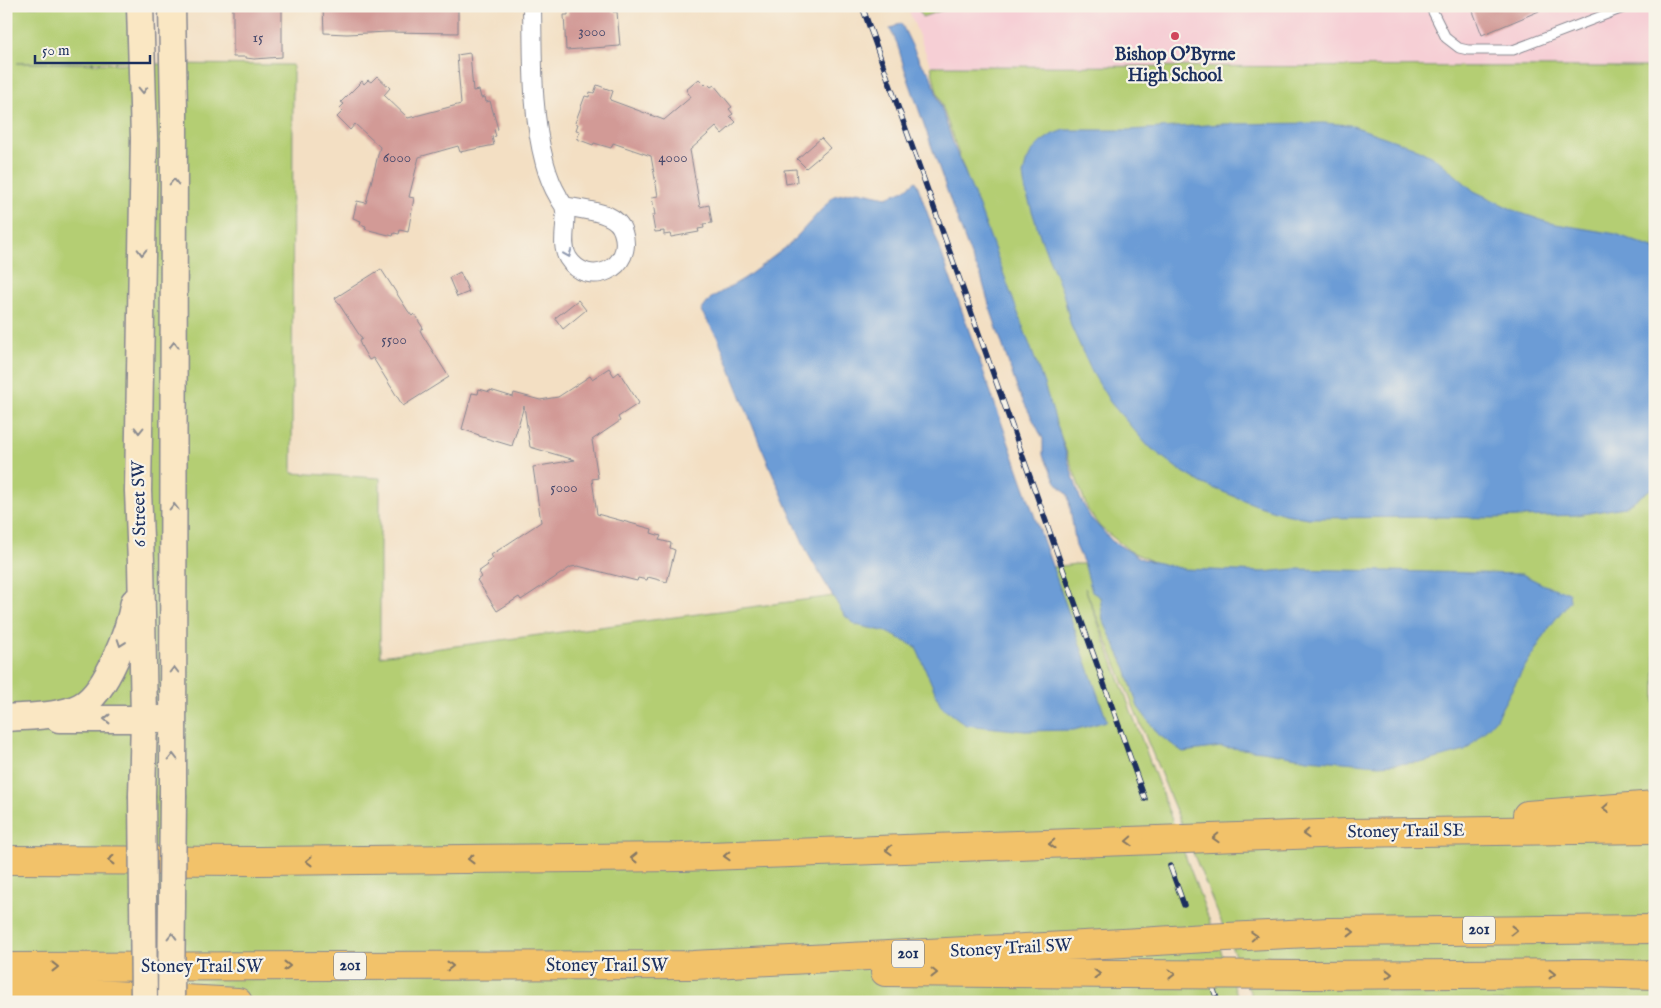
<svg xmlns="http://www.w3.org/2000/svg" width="1661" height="1008" font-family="'IM FELL English',serif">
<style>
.built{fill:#f6cfd5}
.green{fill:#b4ce73;stroke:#687e68}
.water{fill:#6c9cd6;stroke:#44669a}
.building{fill:#d29a96}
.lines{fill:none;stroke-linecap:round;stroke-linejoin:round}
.service-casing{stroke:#878790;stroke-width:11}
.minor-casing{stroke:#878790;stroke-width:20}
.secondary-casing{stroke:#878790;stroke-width:29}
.motorway-casing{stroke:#878790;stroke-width:30}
.service{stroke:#fff;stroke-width:9}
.minor{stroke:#fff;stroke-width:18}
.secondary{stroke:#fae7c3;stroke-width:26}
.motorway{stroke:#f2c26a;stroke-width:28}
.rail-casing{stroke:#1b2f5e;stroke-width:5.5}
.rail{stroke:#f7f3e8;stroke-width:4;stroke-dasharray:11;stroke-linecap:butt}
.secondary-bridge-casing{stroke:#878790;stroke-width:29;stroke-linecap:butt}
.motorway-bridge-casing{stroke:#878790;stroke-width:30;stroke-linecap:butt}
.secondary-bridge{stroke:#fae7c3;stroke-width:26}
.motorway-bridge{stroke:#f2c26a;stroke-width:28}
.oneway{stroke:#8a8b90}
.oneway2{stroke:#8d97ae}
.oneway3{stroke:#867864}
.poi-dot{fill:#d1495b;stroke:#f7f3e8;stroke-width:2}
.labels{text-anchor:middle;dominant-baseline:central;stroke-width:4.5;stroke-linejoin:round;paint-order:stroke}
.number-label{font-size:15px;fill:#494a6c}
.shield{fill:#f7f3e8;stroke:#5d6a87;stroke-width:1}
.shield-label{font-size:16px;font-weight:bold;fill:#1b2f5e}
.poi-label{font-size:18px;font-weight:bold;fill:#1b2f5e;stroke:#f7f3e8}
.street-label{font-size:18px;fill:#1b2f5e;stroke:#f7f3e8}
</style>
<rect width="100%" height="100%" fill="#f7f3e8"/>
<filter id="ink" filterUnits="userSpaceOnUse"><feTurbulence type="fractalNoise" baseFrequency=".02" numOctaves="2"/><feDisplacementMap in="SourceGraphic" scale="10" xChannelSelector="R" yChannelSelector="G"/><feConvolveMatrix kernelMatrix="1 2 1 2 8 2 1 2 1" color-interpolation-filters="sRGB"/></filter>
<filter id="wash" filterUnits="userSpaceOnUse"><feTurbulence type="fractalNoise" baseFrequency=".0096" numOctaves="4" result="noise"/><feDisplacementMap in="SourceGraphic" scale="20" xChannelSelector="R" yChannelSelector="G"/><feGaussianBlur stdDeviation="1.12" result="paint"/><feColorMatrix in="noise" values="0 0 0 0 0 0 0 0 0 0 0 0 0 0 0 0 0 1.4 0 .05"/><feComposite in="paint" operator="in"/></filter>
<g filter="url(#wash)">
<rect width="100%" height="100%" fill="#f3dfc3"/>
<path class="built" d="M907,6H1655V67L931,66Z"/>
<g class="green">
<path d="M6,6H127L131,61L17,63L293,65L292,473L380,478V656L1076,564H1158L1130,551L1100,527L1088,510L988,239L936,88L931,66L1655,67V1002H1254L1085,588L1240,1002H6Z"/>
<path d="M918,6H954L922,17Z"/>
</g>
<g class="water">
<path d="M901,23L920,62L930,74L954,146L978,204L1044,384L1080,498L1090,517L1112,541L1142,559L1184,569L1263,572L1296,569L1522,574L1544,585L1569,593L1570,601L1551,625L1521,673L1495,720L1465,751L1424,762L1379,765L1308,759L1262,751L1221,747L1183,752L1159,735L1138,707L1125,666L1103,620L1100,597L1092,592L1085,566L1076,546L1068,495L1056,482L1043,455V439L1018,391L990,308L981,276L973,261L953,208L904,67L897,43L890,29Z"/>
<path d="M1324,123L1350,125L1413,147L1438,160L1474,191L1518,212L1550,223L1616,234L1655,249V486L1625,507L1577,515L1493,518L1443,517L1308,518L1284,514L1256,505L1203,484L1178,469L1147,445L1110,402L1092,372L1071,326L1063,293L1041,239L1025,189L1023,175L1026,163L1032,151L1041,142L1053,134L1064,130H1130L1222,124Z"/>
<path d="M916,181L1107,721L1074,730L1025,731L966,725L941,706L916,647L887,632L856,625L844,615L808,554L759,442L718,338L701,311L711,298L745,278L789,245L834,196L858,191L887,197L904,190Z"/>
</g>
<g id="blocks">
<g class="building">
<path d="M233,6H282V57L254,59L246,58V57H233Z"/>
<path d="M323,6H458V33L388,32L347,34L324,33Z"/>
<path d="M568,6H612L613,12H617L620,46L566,50L564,15H568Z"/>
<path d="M1471,6H1551L1482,35Z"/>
<path d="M470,53L473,91L479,90L481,98L485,97L486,102L490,101L498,129L494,130L496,136L492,137L494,145L460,152L458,146L419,157L409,197L414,198L408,232L400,230L399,234L394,233L393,236L365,229L366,226L360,224L361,221L353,218L357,201L366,203L380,147L355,124L350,130L337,117L343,111L340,108L344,104L341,102L362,81L364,84L368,80L371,82L377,76L390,88L384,95L408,118L461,104L457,55Z"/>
<path d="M699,79L705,85L707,83L711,87L714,85L732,107L729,109L733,114L730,116L736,122L722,134L716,127L690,150L700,207L709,205L712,223L703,224L704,228L698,229L699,232L671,237L670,234L664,235V231L655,232L652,215H655L652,197L658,196L651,156L613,143L611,148L594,143L593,145L577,139L580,131L576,130L578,124L575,123L585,96L589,97L590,92L594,93L597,85L613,91L610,100L664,120L691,97L686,90Z"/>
<path d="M821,138L830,148L806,168L797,159Z"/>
<path d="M796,169L797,182L786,184L784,170Z"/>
<path d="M381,269L408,311L412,316L414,314L423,328L420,330L423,336L449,377L403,406L373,358L369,360L362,348L359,341L362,339L335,298Z"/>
<path d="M460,272L469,292L457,297L449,278Z"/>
<path d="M578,300L586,310L563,329L555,318Z"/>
<path d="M609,368L614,376L619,372L639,403L618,417L620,421L592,440L598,478L592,479L597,514L652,529L651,533L661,536L659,540L671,543L670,548L675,550L667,582L648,577L647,580L638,578L637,581L578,566L571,567L521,600L519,597L497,611L477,580L481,577L478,572L488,565L486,563L493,558L491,555L541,522L533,467L575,460L530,447L524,406L512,446L479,436V435L462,429L472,393L478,394L479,389L490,392V390L513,397L514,393L540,400L558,397L590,376L592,379Z"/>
</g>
</g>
</g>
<g filter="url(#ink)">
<use href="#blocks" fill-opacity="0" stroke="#878790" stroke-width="1"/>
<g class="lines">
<g class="service-casing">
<path id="service" d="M1430,6L1446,38L1459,48L1468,50H1513L1628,6"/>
</g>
<g class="minor-casing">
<path id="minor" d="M532,6C533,59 531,113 545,164C548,175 552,186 558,196C559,199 562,202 564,206C569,221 559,243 568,258C588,290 635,268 623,232C621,225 615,219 608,216C595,210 578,209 564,206"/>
</g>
<g class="secondary-casing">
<g id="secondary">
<path d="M140,6L144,138L138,491L141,562L144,719L142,795"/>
<path d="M172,6L174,110L173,795"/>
<path d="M6,718C30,716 60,717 81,706C107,692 129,630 134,602"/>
<path d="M59,719H160"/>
</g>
</g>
<g class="motorway-casing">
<g id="motorway">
<path d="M1527,815L1655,805"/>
<path d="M1265,836L1347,833L1655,829"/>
<path d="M6,860L259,861L682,857L1157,840"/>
<path d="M1206,938L1329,932L1655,929"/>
<path d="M6,967L693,965L1123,943"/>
<path d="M885,972L1123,974"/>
<path d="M1306,975L1586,973L1655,975"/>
<path d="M6,984L77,993L238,1002"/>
</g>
</g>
<use href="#service" class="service"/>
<use href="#minor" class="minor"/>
<use href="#secondary" class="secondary"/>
<use href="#motorway" class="motorway"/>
<g class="rail-casing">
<g id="rail">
<path d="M862,6L1145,799"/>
<path d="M1170,866L1184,905"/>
<path d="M1212,985L1218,1002"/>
</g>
</g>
<use href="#rail" class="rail"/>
<g class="secondary-bridge-casing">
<g id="secondary-bridge">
<path d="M142,795L144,1002"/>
<path d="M171,1002L173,795"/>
</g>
</g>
<g class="motorway-bridge-casing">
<g id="motorway-bridge">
<path d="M1157,840L1265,836"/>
<path d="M1123,943L1206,938"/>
<path d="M1123,974L1306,975"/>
</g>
</g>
<use href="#secondary-bridge" class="secondary-bridge"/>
<use href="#motorway-bridge" class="motorway-bridge"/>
</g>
<defs><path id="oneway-chevron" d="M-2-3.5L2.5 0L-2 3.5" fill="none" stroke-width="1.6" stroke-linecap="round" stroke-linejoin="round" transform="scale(1.25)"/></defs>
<g class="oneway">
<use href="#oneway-chevron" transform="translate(143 90) rotate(88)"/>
<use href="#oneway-chevron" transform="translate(174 182) rotate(-90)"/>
<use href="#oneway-chevron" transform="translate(142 252) rotate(91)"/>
<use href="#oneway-chevron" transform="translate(174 345) rotate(-90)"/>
<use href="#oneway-chevron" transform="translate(139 430) rotate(91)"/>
<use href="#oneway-chevron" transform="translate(174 507) rotate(-90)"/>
<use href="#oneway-chevron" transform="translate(121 643) rotate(109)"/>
<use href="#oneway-chevron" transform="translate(174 670) rotate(-90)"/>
<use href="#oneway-chevron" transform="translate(107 719) rotate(-180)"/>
<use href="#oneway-chevron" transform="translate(173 757) rotate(-90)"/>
<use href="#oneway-chevron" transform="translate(172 936) rotate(-89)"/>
</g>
<use class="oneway2" href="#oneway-chevron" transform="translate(568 254) rotate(67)"/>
<g class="oneway3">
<use href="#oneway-chevron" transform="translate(1606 808) rotate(177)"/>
<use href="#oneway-chevron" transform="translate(1306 834) rotate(178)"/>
<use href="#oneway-chevron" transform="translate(1216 838) rotate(178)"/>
<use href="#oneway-chevron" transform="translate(1129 841) rotate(177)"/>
<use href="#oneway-chevron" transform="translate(1052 844) rotate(178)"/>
<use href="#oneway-chevron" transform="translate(889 850) rotate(178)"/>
<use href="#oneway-chevron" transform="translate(727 856) rotate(178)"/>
<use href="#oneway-chevron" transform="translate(634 858) rotate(179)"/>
<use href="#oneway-chevron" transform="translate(471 859) rotate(179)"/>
<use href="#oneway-chevron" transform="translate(111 860) rotate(-180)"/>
<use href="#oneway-chevron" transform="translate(309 861) rotate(179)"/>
<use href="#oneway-chevron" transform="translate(1514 930)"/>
<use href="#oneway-chevron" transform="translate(1351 932)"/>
<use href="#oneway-chevron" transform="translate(1254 936) rotate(-3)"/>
<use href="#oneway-chevron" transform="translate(287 966)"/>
<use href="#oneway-chevron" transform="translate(450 966)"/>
<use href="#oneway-chevron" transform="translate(55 967)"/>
<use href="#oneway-chevron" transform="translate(934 973) rotate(1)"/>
<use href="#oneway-chevron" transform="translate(1097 974)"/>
<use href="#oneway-chevron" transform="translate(1172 974)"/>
<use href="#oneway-chevron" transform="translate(1389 974)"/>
<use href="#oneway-chevron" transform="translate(1552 974)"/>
</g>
</g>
<circle class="poi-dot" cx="1175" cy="36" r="5"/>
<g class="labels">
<g class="number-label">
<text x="592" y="31">3000</text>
<text x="258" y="37">15</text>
<text x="397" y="157">6000</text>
<text x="673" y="157">4000</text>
<text x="394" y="339">5500</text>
<text x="564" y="487">5000</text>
</g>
<g class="shield">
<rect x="1463" y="916.5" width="32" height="27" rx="4"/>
<rect x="892" y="940.5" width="32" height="27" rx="4"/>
<rect x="334" y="952.5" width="32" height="27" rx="4"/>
</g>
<g class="shield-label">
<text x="1479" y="930">201</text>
<text x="908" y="954">201</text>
<text x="350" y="966">201</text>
</g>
<g class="poi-label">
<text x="1175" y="55">Bishop O'Byrne<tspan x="1175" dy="21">High School</tspan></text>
</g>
<g class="street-label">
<text transform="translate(140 504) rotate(-91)">6 Street SW</text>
<text transform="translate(1406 832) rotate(-1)">Stoney Trail SE</text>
<text transform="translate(1011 949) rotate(-3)">Stoney Trail SW</text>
<text x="607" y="966">Stoney Trail SW</text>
<text x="202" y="967">Stoney Trail SW</text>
</g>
</g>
<rect width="1661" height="1008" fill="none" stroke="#f7f3e8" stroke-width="25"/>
<path d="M35 55v8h115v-8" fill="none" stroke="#1b2f5e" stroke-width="2.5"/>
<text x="42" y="55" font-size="15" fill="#1b2f5e" stroke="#f7f3e8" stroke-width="4" paint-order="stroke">50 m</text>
</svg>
